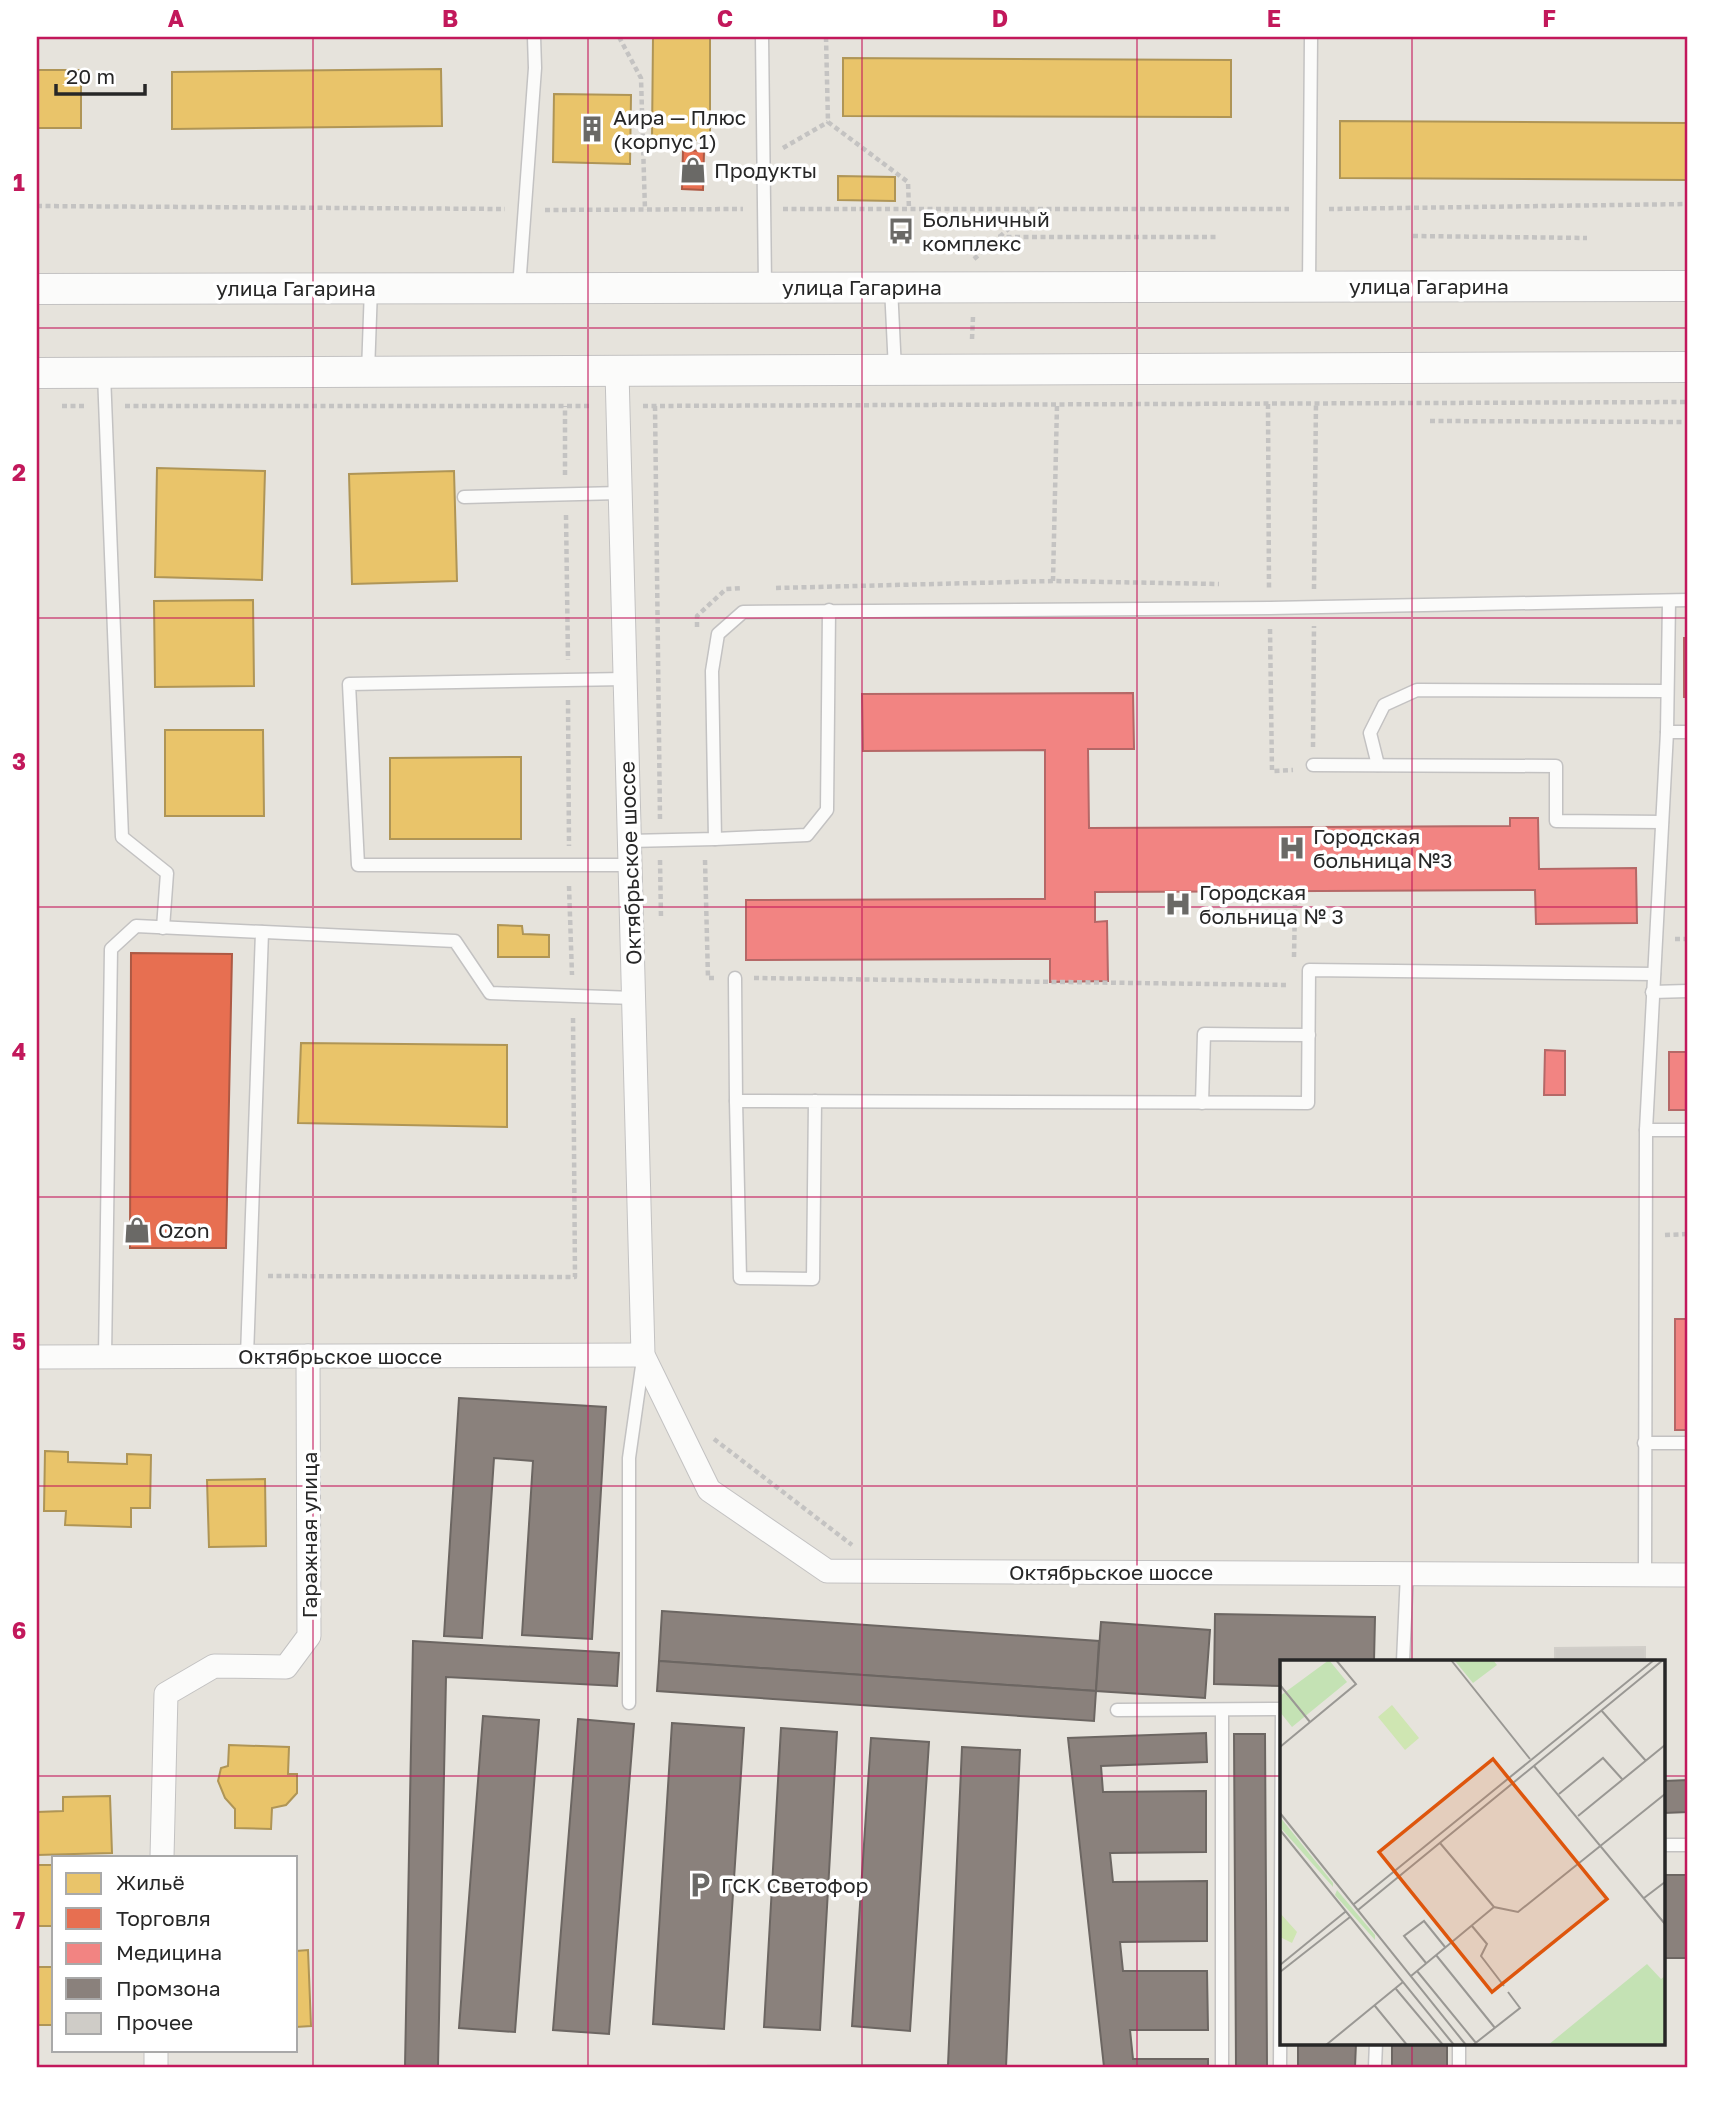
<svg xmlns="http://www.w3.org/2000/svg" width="1725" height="2104" font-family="'Golos Text',sans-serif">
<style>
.homes{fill:#e9c46a;stroke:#af9556;stroke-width:2}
.shops{fill:#e76f51;stroke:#ad5944;stroke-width:2}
.health{fill:#f28482;stroke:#b56867;stroke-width:2}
.industry{fill:#8a817c;stroke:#6c6662;stroke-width:2}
.building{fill:#cfccc7;stroke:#d1cec9;stroke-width:2}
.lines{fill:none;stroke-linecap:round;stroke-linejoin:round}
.service-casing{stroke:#c3c2c2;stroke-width:15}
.minor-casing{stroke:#c3c2c2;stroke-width:25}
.tertiary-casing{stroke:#c3c2c2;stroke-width:32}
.path{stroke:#c4c3c2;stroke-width:4.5;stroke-dasharray:5 3.5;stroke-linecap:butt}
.service{stroke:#fbfbfa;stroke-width:12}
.minor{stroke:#fbfbfa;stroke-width:23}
.tertiary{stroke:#fbfbfa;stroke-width:30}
.grid{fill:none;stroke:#c2185b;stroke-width:2;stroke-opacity:0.55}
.labels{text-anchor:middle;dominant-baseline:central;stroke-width:7;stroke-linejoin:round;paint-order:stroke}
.poi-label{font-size:21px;fill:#272727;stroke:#fff;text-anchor:start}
.street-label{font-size:21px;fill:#272727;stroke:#fff}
.inset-road{fill:none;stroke:#9a9894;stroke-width:2}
.view{fill:#de560d;fill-opacity:0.15;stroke:#de560d;stroke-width:3.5}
.inset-edge{fill:none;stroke:#272727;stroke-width:3.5}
.neatline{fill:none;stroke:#c2185b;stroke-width:2.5}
.grid-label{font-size:23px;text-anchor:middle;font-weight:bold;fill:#c2185b}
</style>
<rect width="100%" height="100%" fill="#e6e3dc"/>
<g class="homes">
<path d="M653,37H710V140H652Z"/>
<path d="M843,58L1231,60V117L843,116Z"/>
<path d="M441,69L442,126L172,129V72Z"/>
<rect x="37" y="70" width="44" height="58"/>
<path d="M554,94L631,95L630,164L553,162Z"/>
<path d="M1340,121L1688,123V180L1340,178Z"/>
<path d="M838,176L895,177V201L838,200Z"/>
<path d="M157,468L265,471L262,580L155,577Z"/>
<path d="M454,471L457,581L352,584L349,474Z"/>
<path d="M253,600L254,686L155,687L154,601Z"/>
<path d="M165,730H263L264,816H165Z"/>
<path d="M521,757V839H390V758Z"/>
<path d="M498,925L522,926L523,934L549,935V957H498Z"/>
<path d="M301,1043L507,1045V1127L298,1123Z"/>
<path d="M45,1451L68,1452V1462L127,1464V1454L151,1455L150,1508H131V1527L65,1525L66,1511H44Z"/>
<path d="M265,1479L266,1546L209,1547L207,1480Z"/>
<path d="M229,1745L289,1747L288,1774H297V1793L286,1805L272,1808L271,1829L235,1828V1809L225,1798L218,1781L221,1768L228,1766Z"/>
<path d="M110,1796L112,1853L37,1855V1812L63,1811V1797Z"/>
<rect x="37" y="1865" width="17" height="61"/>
<path d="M308,1950L311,2026L296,2027V1951Z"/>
<rect x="37" y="1967" width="17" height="58"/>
</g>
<g class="shops">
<path d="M683,150L704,151L703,190L682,189Z"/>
<path d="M131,953L232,954L226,1248H130Z"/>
</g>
<g class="health">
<rect x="1684" y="638" width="4" height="59"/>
<path d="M1133,693L1134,749H1088L1089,828L1510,826V818H1538L1539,869L1636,868L1637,923L1536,924L1535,890L1095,892V922L1107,921L1108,981L1050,982V959L746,960V900L1045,899V750L863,751L862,694Z"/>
<path d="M1545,1050L1565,1051V1095H1544Z"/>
<rect x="1669" y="1052" width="19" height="58"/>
<rect x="1675" y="1319" width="13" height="111"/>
</g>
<g class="industry">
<path d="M459,1398L606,1407L592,1639L522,1635L533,1461L494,1458L482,1638L444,1636Z"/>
<path d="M662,1611L1099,1641L1096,1691L659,1661Z"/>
<path d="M1215,1614L1375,1617L1374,1661H1282V1686L1214,1684Z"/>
<path d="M1101,1622L1210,1630L1205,1698L1096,1691Z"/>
<path d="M413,1641L619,1653L617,1686L446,1677L438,2067H405Z"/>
<path d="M659,1661L1096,1691L1094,1721L657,1691Z"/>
<path d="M483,1716L539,1720L515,2032L459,2028Z"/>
<path d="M578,1719L634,1724L609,2034L553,2030Z"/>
<path d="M672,1723L744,1728L724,2029L653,2024Z"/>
<path d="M781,1728L837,1732L820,2030L764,2027Z"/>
<path d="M1206,1733L1207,1762L1101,1766L1103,1792L1206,1791V1852L1110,1853L1113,1882L1207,1881V1941L1120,1942L1123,1971H1207L1208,2030H1130L1133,2059H1208V2067H1104L1068,1738Z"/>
<path d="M1234,1734H1265L1267,2067H1236Z"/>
<path d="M871,1738L929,1742L910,2031L852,2026Z"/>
<path d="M962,1747L1020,1750L1006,2067H465L948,2065Z"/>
<path d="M1688,1780V1812L1664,1813V1781Z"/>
<rect x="1664" y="1875" width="24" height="83"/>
<path d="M1298,2043H1356L1355,2067H1298Z"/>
<rect x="1392" y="2043" width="55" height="24"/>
</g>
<path class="building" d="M1645,1647V1661H1555V1648Z"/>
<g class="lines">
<g class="service-casing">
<g id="service">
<path d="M762,37L765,286"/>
<path d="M1309,286L1311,37"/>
<path d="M891,287L895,370"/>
<path d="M519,288L535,68L534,37"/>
<path d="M368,372L371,288"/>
<path d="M104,374L122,837L167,873L163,928"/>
<path d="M464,497L620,493"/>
<path d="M625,679L349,684L358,865H630"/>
<path d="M1667,732H1688"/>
<path d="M1313,765L1556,766V821L1662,822"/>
<path d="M1378,765L1370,733L1384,705L1417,690L1667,691"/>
<path d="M715,839L807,835L827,810L829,610"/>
<path d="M629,841L715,839L712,671L718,634L743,612L1270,608L1688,600"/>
<path d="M735,978L736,1101"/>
<path d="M1652,992L1688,991"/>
<path d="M815,1101L813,1279L740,1278L736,1101L1308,1103L1309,970L1654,974"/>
<path d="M1202,1103L1204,1034L1309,1035"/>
<path d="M1646,1130H1688"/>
<path d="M247,1356L262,932"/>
<path d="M105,1357L111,949L136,926L455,941L490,993L634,998"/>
<path d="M1644,1443H1688"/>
<path d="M1645,1575L1646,1130L1667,732L1669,601"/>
<path d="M1403,1661L1407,1573"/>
<path d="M629,1703V1458L643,1359"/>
<path d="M1117,1710L1282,1709"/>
<path d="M1222,1710V2067"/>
<path d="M1664,1845H1688"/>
<path d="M1459,2043V2067"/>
<path d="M1280,2067L1282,1709"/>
<path d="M1375,2067L1376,2043"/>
</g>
</g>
<g class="minor-casing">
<g id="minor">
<path d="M617,372L643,1355L709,1490L827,1571L1688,1575"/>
<path d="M37,1357L643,1355"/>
<path d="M162,1857L166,1694L214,1666L286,1667L309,1636L308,1356"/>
<path d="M156,2067V2050"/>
</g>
</g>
<g class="tertiary-casing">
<g id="tertiary">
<path d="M37,289L1688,286"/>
<path d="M37,373L1688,367"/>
</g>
</g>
<g class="path">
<path d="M619,37L641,78L645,210"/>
<path d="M826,37L828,122L908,182L909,209"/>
<path d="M783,148L828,122"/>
<path d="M37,206L505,209"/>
<path d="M783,209H1289"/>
<path d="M1329,209L1688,204"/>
<path d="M545,210L743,209"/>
<path d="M1413,236L1587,238"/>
<path d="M998,237H1218"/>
<path d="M974,259L1030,210"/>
<path d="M972,339L973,317"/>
<path d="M1268,404L1269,589"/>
<path d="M62,406H84"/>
<path d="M125,406H592"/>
<path d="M643,406L1688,402"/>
<path d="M655,406L660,820"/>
<path d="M1430,421L1688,422"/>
<path d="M565,475V406"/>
<path d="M566,515L568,660"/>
<path d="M1053,581L1057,405"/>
<path d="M776,588L1053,581L1219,584"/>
<path d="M1314,589L1316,402"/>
<path d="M697,627V616L726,589L743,588"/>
<path d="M1270,629L1272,771L1293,770"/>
<path d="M568,700L569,846"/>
<path d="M1313,747L1314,626"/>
<path d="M660,860L661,918"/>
<path d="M705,860L708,978H714"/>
<path d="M569,886L572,975"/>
<path d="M1675,939H1688"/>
<path d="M1294,957L1295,905"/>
<path d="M754,978L1288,985"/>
<path d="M1665,1235L1688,1234"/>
<path d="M268,1276L575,1277L573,1015"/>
<path d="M714,1439L852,1545"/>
</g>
<use href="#service" class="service"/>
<use href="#minor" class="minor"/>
<use href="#tertiary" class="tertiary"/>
</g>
<path class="grid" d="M313,37V2067M588,37V2067M862,37V2067M1137,37V2067M1412,37V1661M37,328H1688M37,618H1688M37,907H1688M37,1197H1688M37,1486H1688M37,1776H1282M1664,1776H1688M1412,2043V2067"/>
<defs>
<g id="building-bare" transform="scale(2.1)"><path d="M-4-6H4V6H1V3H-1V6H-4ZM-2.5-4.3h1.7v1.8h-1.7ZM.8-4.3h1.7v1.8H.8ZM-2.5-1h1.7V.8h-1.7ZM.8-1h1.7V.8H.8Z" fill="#6a6966" stroke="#fff" stroke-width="2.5" paint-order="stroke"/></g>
<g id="shop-bare" transform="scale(2.1)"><path d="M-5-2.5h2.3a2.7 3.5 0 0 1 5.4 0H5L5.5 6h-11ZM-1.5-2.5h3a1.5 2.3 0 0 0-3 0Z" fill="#6a6966" stroke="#fff" stroke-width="2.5" paint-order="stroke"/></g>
<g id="bus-bare" transform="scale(2.1)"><path d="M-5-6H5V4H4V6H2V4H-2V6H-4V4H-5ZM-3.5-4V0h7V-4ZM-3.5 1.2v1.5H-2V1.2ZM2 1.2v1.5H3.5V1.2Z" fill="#6a6966" stroke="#fff" stroke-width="2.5" paint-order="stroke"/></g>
<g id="hospital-bare" transform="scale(2.1)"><path d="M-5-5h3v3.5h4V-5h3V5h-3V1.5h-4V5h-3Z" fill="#6a6966" stroke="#fff" stroke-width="2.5" paint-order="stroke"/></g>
<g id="parking-bare" transform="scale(2.1)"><path d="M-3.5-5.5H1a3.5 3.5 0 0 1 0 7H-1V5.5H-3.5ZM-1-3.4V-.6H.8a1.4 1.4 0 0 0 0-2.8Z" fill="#6a6966" stroke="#fff" stroke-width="2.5" paint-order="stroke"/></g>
</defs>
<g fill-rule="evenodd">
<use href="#building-bare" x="592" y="129"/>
<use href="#shop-bare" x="693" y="170"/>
<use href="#bus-bare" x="901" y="231"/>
<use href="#hospital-bare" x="1292" y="848"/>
<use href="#hospital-bare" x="1178" y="904"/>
<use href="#shop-bare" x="137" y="1230"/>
<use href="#parking-bare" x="700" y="1885"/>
</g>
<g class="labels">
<g class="poi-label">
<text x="613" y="117">Аира — Плюс<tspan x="613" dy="24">(корпус 1)</tspan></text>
<text x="714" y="170">Продукты</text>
<text x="922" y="219">Больничный<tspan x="922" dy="24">комплекс</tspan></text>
<text x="1313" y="836">Городская<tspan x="1313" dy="24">больница №3</tspan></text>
<text x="1199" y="892">Городская<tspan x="1199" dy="24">больница № 3</tspan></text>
<text x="158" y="1230">Ozon</text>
<text x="721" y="1885">ГСК Светофор</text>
</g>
<g class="street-label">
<text x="1429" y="286">улица Гагарина</text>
<text x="862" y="287">улица Гагарина</text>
<text x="296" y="288">улица Гагарина</text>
<text transform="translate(630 863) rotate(-92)">Октябрьское шоссе</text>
<text x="340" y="1356">Октябрьское шоссе</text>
<text transform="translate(309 1535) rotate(-90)">Гаражная улица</text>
<text x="1111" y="1572">Октябрьское шоссе</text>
</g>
</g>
<g transform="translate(1280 1660)">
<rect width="385" height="385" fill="#e6e3dc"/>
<path d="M49,0L67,22L12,67L0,52V36ZM213,0L217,5L193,23L175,1ZM0,157L53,223V227L0,167ZM57,230L95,275V280L55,235ZM367,304L381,319L385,316V385H268Z" fill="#c4e2b4"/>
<path d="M112,45L139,78L125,90L98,57ZM0,253L17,272L12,283L0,277Z" fill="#cfe6b2"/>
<path class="inset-road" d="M171,0L250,99M0,25L30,62M321,50L366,101M0,87L76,24L56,0M254,106L385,264M279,134L323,98L342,119M0,153L186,385M298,156L385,85M0,170L174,385M160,183L214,247L238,252L385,134M364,238L385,222M74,244L374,0M78,250L383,0M192,266L207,284L201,296L224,326M156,295L215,368M146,303L124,276L144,261L165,287M0,305L65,252M137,311L196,383M0,312L70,257M131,316L214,247M116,329L163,385M95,346L127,385M46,385L123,322M193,385L240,348L228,332"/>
<path class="view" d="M213,99L327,239L212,332L99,192Z"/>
<rect width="385" height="385" class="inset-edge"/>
</g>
<rect width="1725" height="2104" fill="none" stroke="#ffffff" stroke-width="77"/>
<rect x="52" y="1856" width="245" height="196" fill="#ffffff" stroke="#a9a9a9" stroke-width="2"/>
<rect x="66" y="1873" width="35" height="21" fill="#e9c46a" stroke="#a9a9a9" stroke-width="2"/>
<text x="116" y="1890" font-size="21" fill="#272727">Жильё</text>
<rect x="66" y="1908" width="35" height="21" fill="#e76f51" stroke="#a9a9a9" stroke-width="2"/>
<text x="116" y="1926" font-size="21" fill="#272727">Торговля</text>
<rect x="66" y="1943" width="35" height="21" fill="#f28482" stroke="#a9a9a9" stroke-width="2"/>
<text x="116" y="1960" font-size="21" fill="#272727">Медицина</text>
<rect x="66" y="1978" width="35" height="21" fill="#8a817c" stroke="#a9a9a9" stroke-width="2"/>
<text x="116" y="1996" font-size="21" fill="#272727">Промзона</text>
<rect x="66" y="2013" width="35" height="21" fill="#cfccc7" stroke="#a9a9a9" stroke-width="2"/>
<text x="116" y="2030" font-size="21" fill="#272727">Прочее</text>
<path d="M56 84v10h89v-10" fill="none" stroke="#272727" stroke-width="3.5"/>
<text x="66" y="84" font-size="21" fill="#272727" stroke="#ffffff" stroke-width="5" paint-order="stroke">20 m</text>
<rect x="38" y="38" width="1648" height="2028" class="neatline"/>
<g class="grid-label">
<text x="176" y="27">A</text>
<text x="450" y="27">B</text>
<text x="725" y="27">C</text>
<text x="1000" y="27">D</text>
<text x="1274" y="27">E</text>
<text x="1549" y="27">F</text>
<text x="19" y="191">1</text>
<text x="19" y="481">2</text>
<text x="19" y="770">3</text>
<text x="19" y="1060">4</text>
<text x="19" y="1350">5</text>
<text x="19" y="1639">6</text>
<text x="19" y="1929">7</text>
</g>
</svg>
